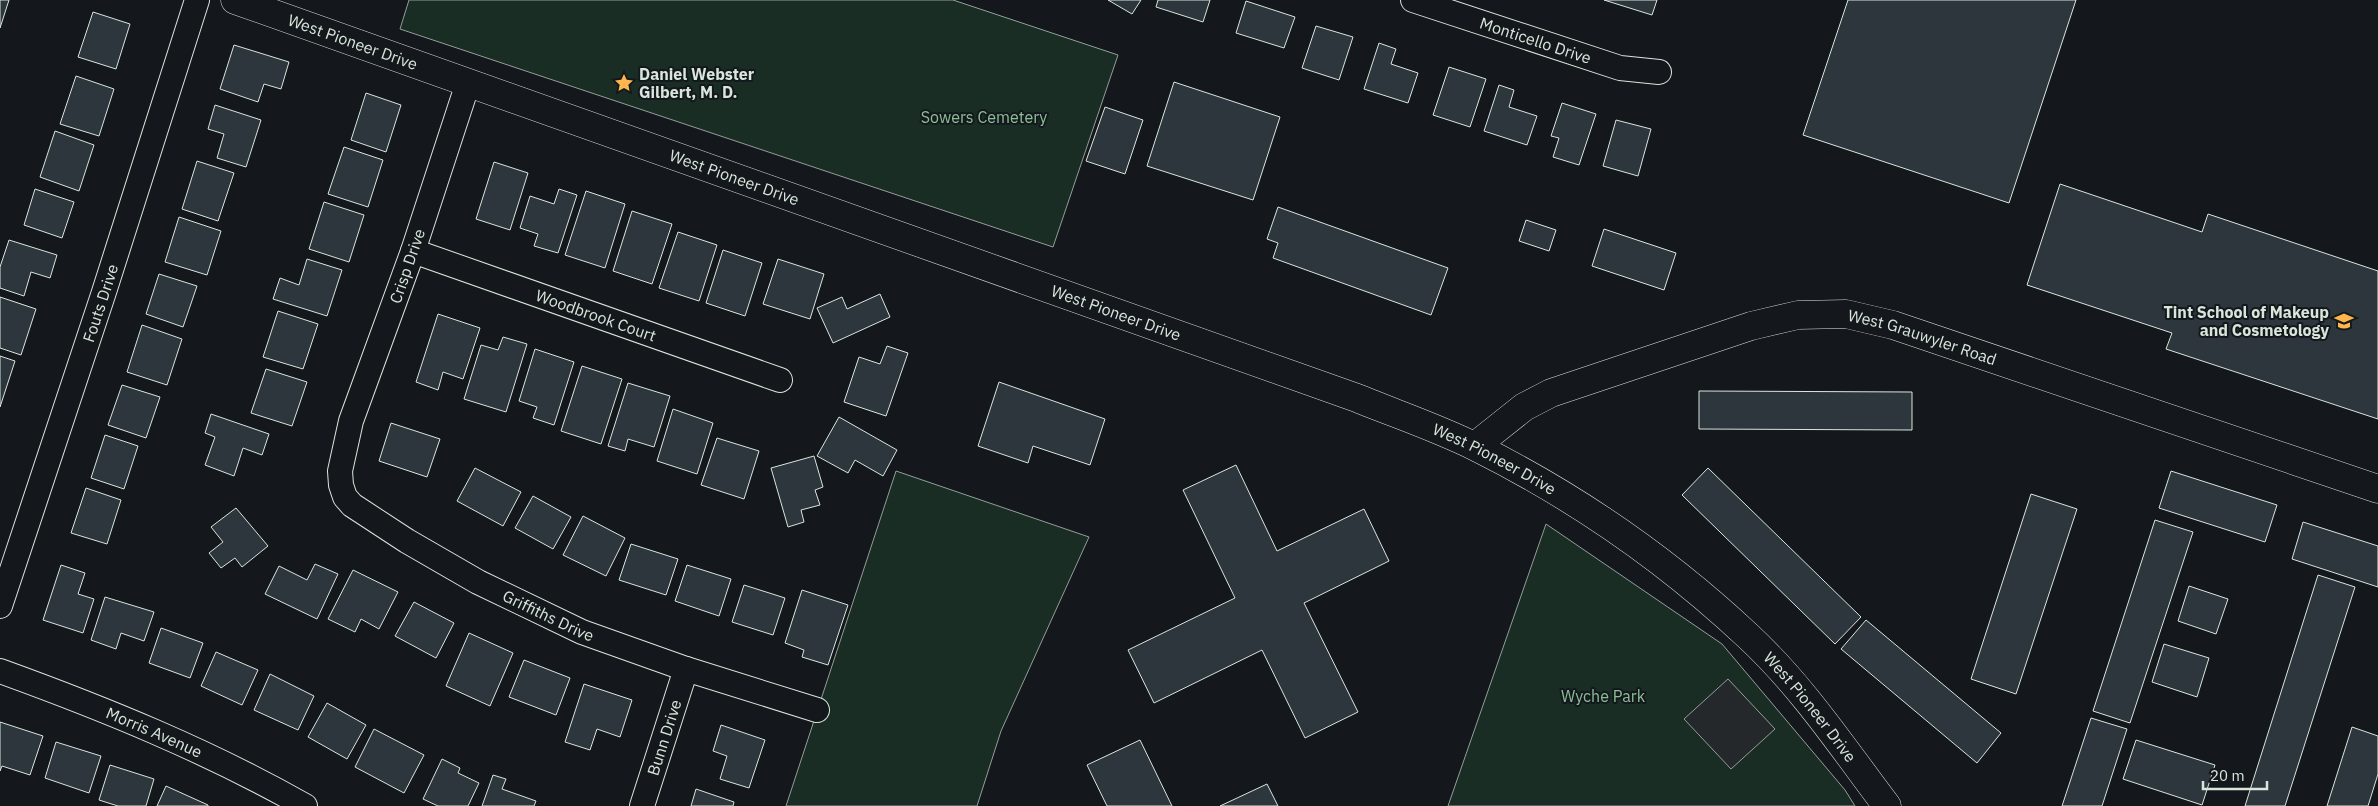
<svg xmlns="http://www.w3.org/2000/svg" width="2378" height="806" font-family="'IBM Plex Sans',sans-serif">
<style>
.green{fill:#1a2d24;stroke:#939e99}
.parking{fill:#24282b;stroke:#939e99}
.building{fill:#2c363c;stroke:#d8e6dc}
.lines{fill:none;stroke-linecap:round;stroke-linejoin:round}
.minor-casing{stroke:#d8e6dc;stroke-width:26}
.major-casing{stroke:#d8e6dc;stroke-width:29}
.minor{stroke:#14181c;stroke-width:24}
.major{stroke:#14181c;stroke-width:28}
.labels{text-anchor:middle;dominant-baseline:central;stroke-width:4;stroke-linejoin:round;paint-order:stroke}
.street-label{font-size:16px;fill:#d8e6dc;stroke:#14181c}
.poi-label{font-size:16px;font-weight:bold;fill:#d8e6dc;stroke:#14181c;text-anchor:start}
.park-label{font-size:16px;fill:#8ac095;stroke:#14181c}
</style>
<rect width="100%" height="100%" fill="#14181c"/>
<g class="green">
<path d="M409,0H953L1118,55L1053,247L400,29Z"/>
<path d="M896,471L1089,537L1001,731L977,806H786Z"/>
<path d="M1546,524L1722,644L1845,790L1855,806H1448Z"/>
</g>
<path class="parking" d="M1728,679L1775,729L1731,769L1684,719Z"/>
<g class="building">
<path d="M0,0H9L0,28Z"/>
<path d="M1108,0H1141L1132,14Z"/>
<path d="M1158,0H1210L1203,22L1156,7Z"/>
<path d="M1604,0H1657L1652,15Z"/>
<path d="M1848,0H2076L2009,203L1803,135Z"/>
<path d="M1246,1L1295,17L1284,48L1236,33Z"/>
<path d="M93,12L130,24L116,69L78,57Z"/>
<path d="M1316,26L1353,37L1339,80L1302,68Z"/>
<path d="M1379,43L1396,49L1391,64L1418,73L1408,103L1364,89Z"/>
<path d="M234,45L289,62L281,89L264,84L258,102L220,89Z"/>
<path d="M1449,67L1486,79L1470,127L1433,115Z"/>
<path d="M76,76L114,89L99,136L60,124Z"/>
<path d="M1174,82L1280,117L1253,200L1147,166Z"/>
<path d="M1499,85L1514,90L1509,107L1537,116L1527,145L1484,131Z"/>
<path d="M366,93L401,105L386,152L351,140Z"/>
<path d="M1562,103L1596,114L1579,165L1553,157L1559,138L1551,136Z"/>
<path d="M215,105L261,120L246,167L217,158L224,134L208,129Z"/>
<path d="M1105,107L1143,120L1125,174L1086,161Z"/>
<path d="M1616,120L1651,129L1638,176L1603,166Z"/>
<path d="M55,131L94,145L79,191L40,177Z"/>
<path d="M344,147L383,160L368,207L328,194Z"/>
<path d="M197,161L234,173L218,221L182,209Z"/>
<path d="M494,162L528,173L510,230L476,219Z"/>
<path d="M2060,184L2202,232L2208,214L2378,271V419L2166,349L2172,333L2027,285Z"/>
<path d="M35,189L74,202L62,238L24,225Z"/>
<path d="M559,189L577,195L558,253L534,246L538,234L520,228L530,196L554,204Z"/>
<path d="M586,191L625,204L605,268L565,255Z"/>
<path d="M324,202L364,215L349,262L309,249Z"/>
<path d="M1278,207L1448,268L1431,315L1273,258L1278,243L1267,239Z"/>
<path d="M632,211L672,224L652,284L613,271Z"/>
<path d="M179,217L221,231L207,275L165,262Z"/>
<path d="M1526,220L1556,230L1549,251L1519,241Z"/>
<path d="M1604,229L1676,253L1664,290L1592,266Z"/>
<path d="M678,232L717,245L699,301L659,288Z"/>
<path d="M9,240L57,255L50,278L31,272L24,296L0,288V267Z"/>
<path d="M723,250L762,263L745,316L706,303Z"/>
<path d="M307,259L342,270L327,316L273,299L280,278L299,285Z"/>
<path d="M778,259L824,274L810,319L763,304Z"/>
<path d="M159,274L197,286L183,327L146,314Z"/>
<path d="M880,294L890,317L833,343L817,308L842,297L847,309Z"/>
<path d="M0,297L36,309L21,355L0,348Z"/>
<path d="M278,311L318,324L303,369L263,357Z"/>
<path d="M438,314L480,328L463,379L443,372L438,390L416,382Z"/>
<path d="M142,325L182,339L167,385L127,372Z"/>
<path d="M503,337L527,344L506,412L464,399L481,345L498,350Z"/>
<path d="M887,346L908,353L886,416L844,402L859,357L880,364Z"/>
<path d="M535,349L574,362L554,425L533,418L537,407L519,401Z"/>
<path d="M0,356L15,361L0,407Z"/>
<path d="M582,366L622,379L601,444L561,431Z"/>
<path d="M266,369L307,382L292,426L251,413Z"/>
<path d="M999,382L1105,419L1090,465L1033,446L1028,463L978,446Z"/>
<path d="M628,383L670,396L654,447L628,439L625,451L608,446Z"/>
<path d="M122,385L160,397L146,438L108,425Z"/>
<path d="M1699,391L1912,392V430L1699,429Z"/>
<path d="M673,409L713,423L697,474L657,461Z"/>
<path d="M211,414L269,434L262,455L243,448L234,476L205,465L215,437L205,433Z"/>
<path d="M839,417L897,450L883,476L855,460L848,473L817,456Z"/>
<path d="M391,423L440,439L427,477L379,461Z"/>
<path d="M105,435L138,446L124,489L91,478Z"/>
<path d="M717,438L759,451L744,499L701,485Z"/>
<path d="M814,456L823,487L815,490L820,505L801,510L804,522L788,527L771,468Z"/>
<path d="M1236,465L1277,551L1364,509L1389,561L1304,603L1358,712L1305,738L1262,650L1154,703L1128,650L1235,598L1183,490Z"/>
<path d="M475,468L521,492L503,526L457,501Z"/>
<path d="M1708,468L1861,617L1835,644L1682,495Z"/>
<path d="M2171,471L2277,505L2265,542L2159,508Z"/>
<path d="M86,488L121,500L107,544L71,533Z"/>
<path d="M2031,494L2077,509L2016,694L1971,679Z"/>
<path d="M533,496L571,517L553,549L515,528Z"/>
<path d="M236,508L268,546L242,567L235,558L221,568L209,553L223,542L211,527Z"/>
<path d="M583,516L625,538L606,576L563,555Z"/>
<path d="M2155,520L2193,532L2130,723L2093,711Z"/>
<path d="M2303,522L2378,546V587L2292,559Z"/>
<path d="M631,544L678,559L666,595L619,580Z"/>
<path d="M315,564L338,574L317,619L265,594L279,566L307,580Z"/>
<path d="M61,565L85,573L78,594L94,599L83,633L43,620Z"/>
<path d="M687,565L731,579L719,616L675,601Z"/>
<path d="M353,570L398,592L379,629L361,619L355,632L328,619Z"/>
<path d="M2318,575L2355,587L2285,806H2245Z"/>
<path d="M744,585L785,598L773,635L732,622Z"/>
<path d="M2189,586L2228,599L2216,634L2178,621Z"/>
<path d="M802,590L848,605L828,665L802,657L804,650L785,643Z"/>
<path d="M105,597L154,612L144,641L121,633L116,649L91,640Z"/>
<path d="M414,602L454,623L436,658L395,636Z"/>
<path d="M1866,620L2001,733L1977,763L1841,649Z"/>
<path d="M161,628L203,643L190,678L149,663Z"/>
<path d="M469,633L513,653L490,706L446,686Z"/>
<path d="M2164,644L2209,658L2197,697L2152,682Z"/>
<path d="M216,652L258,670L242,705L201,686Z"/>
<path d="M524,660L570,678L556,715L509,697Z"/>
<path d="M270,674L314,696L298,730L254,710Z"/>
<path d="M584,684L632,700L620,737L597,729L590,750L565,742Z"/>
<path d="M327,703L366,725L347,759L308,737Z"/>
<path d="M2091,718L2127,729L2102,806H2062Z"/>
<path d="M0,722L43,736L30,775L2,766L0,771Z"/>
<path d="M721,725L765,740L749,788L720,779L727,756L713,751Z"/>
<path d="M2352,727L2378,736V774L2368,806H2327Z"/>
<path d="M374,729L424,755L404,793L355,767Z"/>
<path d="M1140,740L1172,806H1107L1087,765Z"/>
<path d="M2136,740L2215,765L2202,805L2123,779Z"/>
<path d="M56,742L101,756L89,793L45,778Z"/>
<path d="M442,759L460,768L458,773L479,783L468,806H438L423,799Z"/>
<path d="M110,765L154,779L146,806H118L99,800Z"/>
<path d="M493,775L506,779L502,789L536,801L534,806H482Z"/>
<path d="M1267,784L1278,806H1220Z"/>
<path d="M166,786L208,805V806H157Z"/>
<path d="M696,789L734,802L733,806H691Z"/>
</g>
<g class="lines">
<g class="minor-casing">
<g id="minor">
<path id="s1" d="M1413,0L1620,68L1659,72"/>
<path id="s2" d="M468,83L413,251L351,421L340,471L341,485L345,497L352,505L407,541L478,582L582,632L686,669L817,710"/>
<path id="s3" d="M413,251L780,380"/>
<path id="s4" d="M0,606L104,292L197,0"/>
<path id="s5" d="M0,671C105,709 208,751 305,806"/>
<path id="s6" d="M642,806L686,669"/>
</g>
</g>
<g class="major-casing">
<g id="major">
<path id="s7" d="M235,0L1357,398C1396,414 1438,428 1476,447C1574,496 1668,561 1748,636C1802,686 1843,748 1887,806"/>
<path id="s8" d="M1475,446L1524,407L1551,393L1751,326L1798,315L1846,314L1893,325L2378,489"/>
</g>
</g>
<use href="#minor" class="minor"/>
<use href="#major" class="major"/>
</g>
<defs>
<g id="sight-bare" transform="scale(1.5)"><path d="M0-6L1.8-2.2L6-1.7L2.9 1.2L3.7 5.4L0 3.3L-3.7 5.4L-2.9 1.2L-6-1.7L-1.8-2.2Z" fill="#ffb74d" stroke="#14181c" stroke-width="2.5" paint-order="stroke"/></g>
<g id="school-bare" transform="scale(1.5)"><path d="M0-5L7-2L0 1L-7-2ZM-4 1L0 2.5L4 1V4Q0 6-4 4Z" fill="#ffb74d" stroke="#14181c" stroke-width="2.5" paint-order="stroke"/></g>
</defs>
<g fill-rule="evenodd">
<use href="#sight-bare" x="624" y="83"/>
<use href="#school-bare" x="2344" y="321"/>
</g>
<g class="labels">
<g class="street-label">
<text stroke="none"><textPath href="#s1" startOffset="129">Monticello Drive</textPath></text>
<text stroke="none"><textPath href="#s7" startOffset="125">West Pioneer Drive</textPath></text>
<text stroke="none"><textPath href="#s7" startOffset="530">West Pioneer Drive</textPath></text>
<text transform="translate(407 266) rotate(-71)">Crisp Drive</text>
<text stroke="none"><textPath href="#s4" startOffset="319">Fouts Drive</textPath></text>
<text stroke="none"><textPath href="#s7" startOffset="935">West Pioneer Drive</textPath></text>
<text stroke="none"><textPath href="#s3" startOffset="194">Woodbrook Court</textPath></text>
<text stroke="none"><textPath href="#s8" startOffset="480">West Grauwyler Road</textPath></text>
<text stroke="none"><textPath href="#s7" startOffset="1341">West Pioneer Drive</textPath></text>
<text stroke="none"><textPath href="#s2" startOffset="672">Griffiths Drive</textPath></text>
<text stroke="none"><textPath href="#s7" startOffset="1746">West Pioneer Drive</textPath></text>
<text stroke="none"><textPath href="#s5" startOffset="166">Morris Avenue</textPath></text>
<text stroke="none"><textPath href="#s6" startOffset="72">Bunn Drive</textPath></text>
</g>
<g class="poi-label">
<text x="639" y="74">Daniel Webster<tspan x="639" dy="18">Gilbert, M. D.</tspan></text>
<text x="2329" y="312" text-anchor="end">Tint School of Makeup<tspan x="2329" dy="18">and Cosmetology</tspan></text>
</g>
<g class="park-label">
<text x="984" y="117">Sowers Cemetery</text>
<text x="1603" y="696">Wyche Park</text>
</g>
</g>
<path d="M2203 781v8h64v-8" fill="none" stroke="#d8e6dc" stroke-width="2.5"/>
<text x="2210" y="781" font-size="15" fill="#d8e6dc" stroke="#14181c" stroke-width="4" paint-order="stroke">20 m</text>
</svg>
